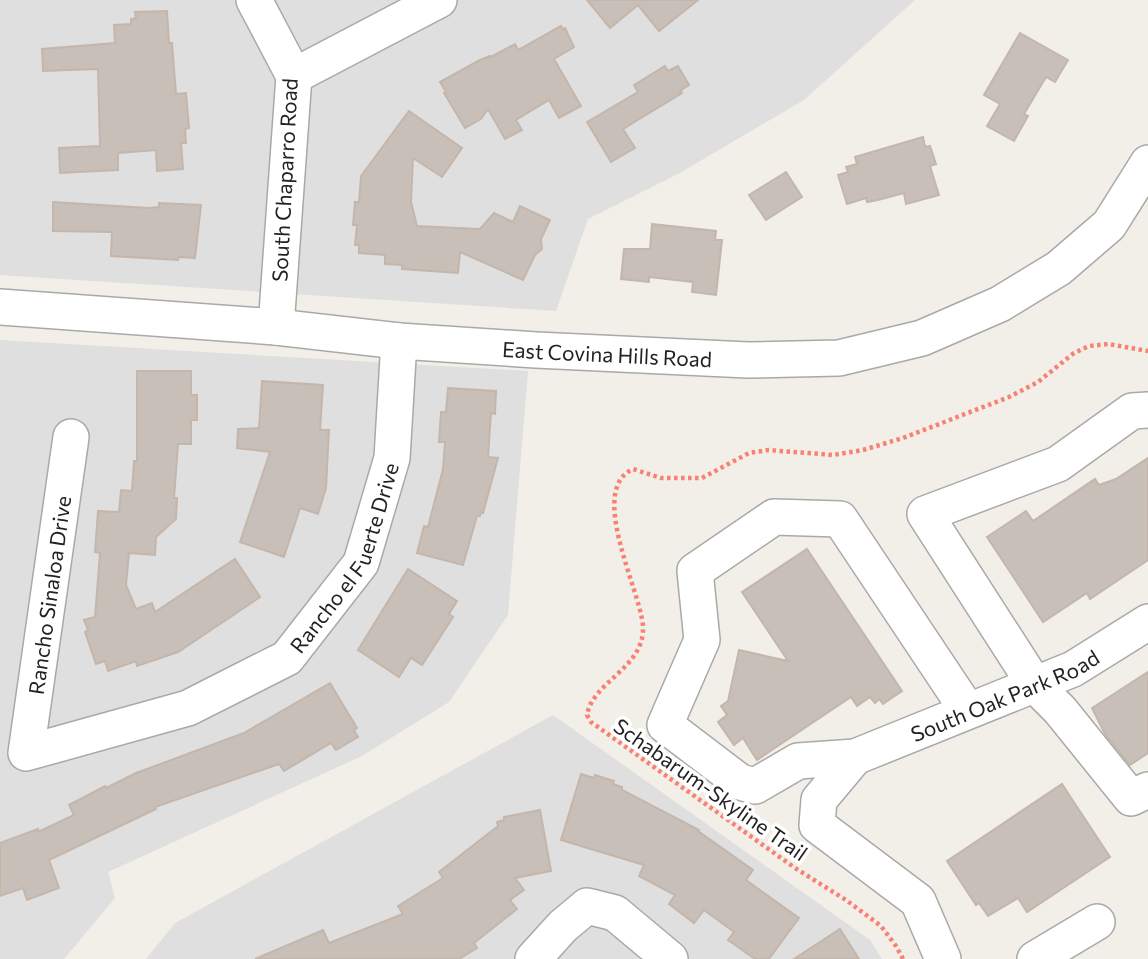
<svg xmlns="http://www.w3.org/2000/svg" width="1148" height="959" font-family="Commissioner,sans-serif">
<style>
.residential{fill:#e0dfdf}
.building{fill:#c7bfb8;stroke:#c4b6ab;stroke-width:2}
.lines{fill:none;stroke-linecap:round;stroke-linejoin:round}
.minor-casing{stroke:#a9a9a9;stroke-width:38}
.path{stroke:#fa8072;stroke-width:4.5;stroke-dasharray:3.5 3.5;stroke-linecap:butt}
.minor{stroke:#fff;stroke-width:35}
.labels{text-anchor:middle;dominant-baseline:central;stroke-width:7;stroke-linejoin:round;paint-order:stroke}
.street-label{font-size:21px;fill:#222;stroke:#fff}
</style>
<rect width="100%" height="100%" fill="#f2efe9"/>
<g class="residential">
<path d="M0,0H915L804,100L678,174L588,219L556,311L0,275Z"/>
<path d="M0,340L528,371L508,615L449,702L362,756L108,872L115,898L64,959H0Z"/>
<path d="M553,715L870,940L882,959H146L175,923Z"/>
</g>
<g class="building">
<path d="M587,0H698L659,31L638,5L610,28Z"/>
<path d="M167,11L169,43H172L176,94L186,93L189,128L185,129L186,143H181L183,169L157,171L156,150L118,153V170L60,173L59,148L100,146L98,69L43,71L42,49L115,43L114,25L131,24V19L136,18L135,12Z"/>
<path d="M561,26L563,30L565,28L574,47L554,59L581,106L559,118L549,100L516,120L522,130L505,139L488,109L481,119L465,128L444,93L446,92L440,82L480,60L490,56L491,57L515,44L518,50Z"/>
<path d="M1020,33L1068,60L1055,82L1046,77L1024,114L1028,116L1014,141L987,126L1000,104L984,95Z"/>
<path d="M665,66L668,71L678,66L689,85L680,91L682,93L623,129L635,148L611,162L587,122L638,92L634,85Z"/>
<path d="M409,111L462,148L442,177L413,158L411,202L417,226L480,229L494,213L513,222L520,206L550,220L541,239L542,249L535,255L523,280L460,252L458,273L402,269V265L385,264V255L359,253V245H355L357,225H353L355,202H359L361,176Z"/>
<path d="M923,137L925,147L930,146L936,164L930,166L939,195L906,204L904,193L878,200L867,202L866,198L847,204L838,175L848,172L846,167L857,164L855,157Z"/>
<path d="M786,172L802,197L766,220L749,195Z"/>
<path d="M53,202L149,208L159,207V203L201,205L195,258L179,257L178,260L111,256L112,232L53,231Z"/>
<path d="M652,224L716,231L715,240H722L716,295L692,292L693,282L649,277V282L621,279L624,249H650Z"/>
<path d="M137,371H191V395H197V420H191V444H178L174,498H177L176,519L156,537L155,555L129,553L126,585L136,609L152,603L155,612L235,559L260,597L178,652L137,666L136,661L108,671L105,661L96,664L85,632L88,630L84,620L95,617L100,553L95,552L98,511L119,512L121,490L132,491L134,461H137Z"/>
<path d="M262,381L323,385L320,430H329L326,488L318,514L300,508L284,557L240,542L270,452L237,448L238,429L259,428Z"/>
<path d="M448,388L496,391L495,414L491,413L488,457L498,458L483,513L481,512L480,516H477L463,565L417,553L424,526L428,527L443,469L445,442H439L441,412H446Z"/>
<path d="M1148,458V560L1090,599L1087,593L1043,622L987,537L1026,511L1033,521L1095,479L1099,485L1116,479Z"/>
<path d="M807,549L902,691L883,704L879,699L875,703L870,697L857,706L851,697L757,760L743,738L734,745L718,722L727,715L721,706L728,701L739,650L788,661L742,592Z"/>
<path d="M408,569L457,601L449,614L453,617L422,665L411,658L399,677L358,650Z"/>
<path d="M1148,672V753L1130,765L1105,734L1092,708Z"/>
<path d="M330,683L357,728L354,730L358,737L336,750L331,743L284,771L279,764L155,807L156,809L49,860L59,888L27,900L23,888L0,896V843L38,829V832L74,815L69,805L105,786L106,788L136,773L244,733Z"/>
<path d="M581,774L594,778L595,775L614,781L613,784L622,787V790L699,830L698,831L753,870L746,880L799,918L769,959H755L728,940L734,932L704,910L694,923L669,904L675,895L639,876L644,865L561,840Z"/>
<path d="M1062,784L1110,857L1027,912L1018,898L988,916L979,903L976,905L947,861Z"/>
<path d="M540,810L551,871L515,878L524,890L510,900L517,909L474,943L477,948L459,959H255L323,930L329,943L403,914L398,906L443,878L439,872L498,826L497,822L504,820V817Z"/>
<path d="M840,929L859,959H794Z"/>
</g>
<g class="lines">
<g class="minor-casing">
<g id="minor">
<path d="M254,0L294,76L276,327"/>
<path d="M294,76L439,0"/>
<path id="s1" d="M0,307L276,327L399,341L536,350L748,360L839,358L922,338L1000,304L1059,268L1109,225L1148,163"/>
<path d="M1148,410L1132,411L1058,464L925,514L1035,685L1060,710L1131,798L1148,790"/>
<path id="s2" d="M71,437L26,753L188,708L287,658L361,563L392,458L399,341"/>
<path id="s3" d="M968,711L840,519L774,517L695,571L702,640L665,725L740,782L755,786L798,761L855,757L1073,669L1148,622"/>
<path d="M855,757L819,800L817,825L918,901L943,959"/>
<path d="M533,959L563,926L587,906L615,913L670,959"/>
<path d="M1035,959L1097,922"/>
</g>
</g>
<path class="path" d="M903,959L896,946L881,926L846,900L795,868L591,722L587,715C593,681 645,668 643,626C640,589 587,490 633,469L661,478H702L749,453L768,450L833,455L863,450L903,438L1009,397L1038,382L1074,353L1089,346L1108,344L1148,351"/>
<use href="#minor" class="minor"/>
</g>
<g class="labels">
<g class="street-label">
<text transform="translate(284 180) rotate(-87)">South Chaparro Road</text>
<text stroke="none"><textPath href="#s1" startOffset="609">East Covina Hills Road</textPath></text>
<text stroke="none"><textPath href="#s2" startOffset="716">Rancho el Fuerte Drive</textPath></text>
<text transform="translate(49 595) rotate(-82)">Rancho Sinaloa Drive</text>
<text stroke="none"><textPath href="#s3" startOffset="933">South Oak Park Road</textPath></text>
<text transform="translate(711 789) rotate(35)">Schabarum-Skyline Trail</text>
</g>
</g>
</svg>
